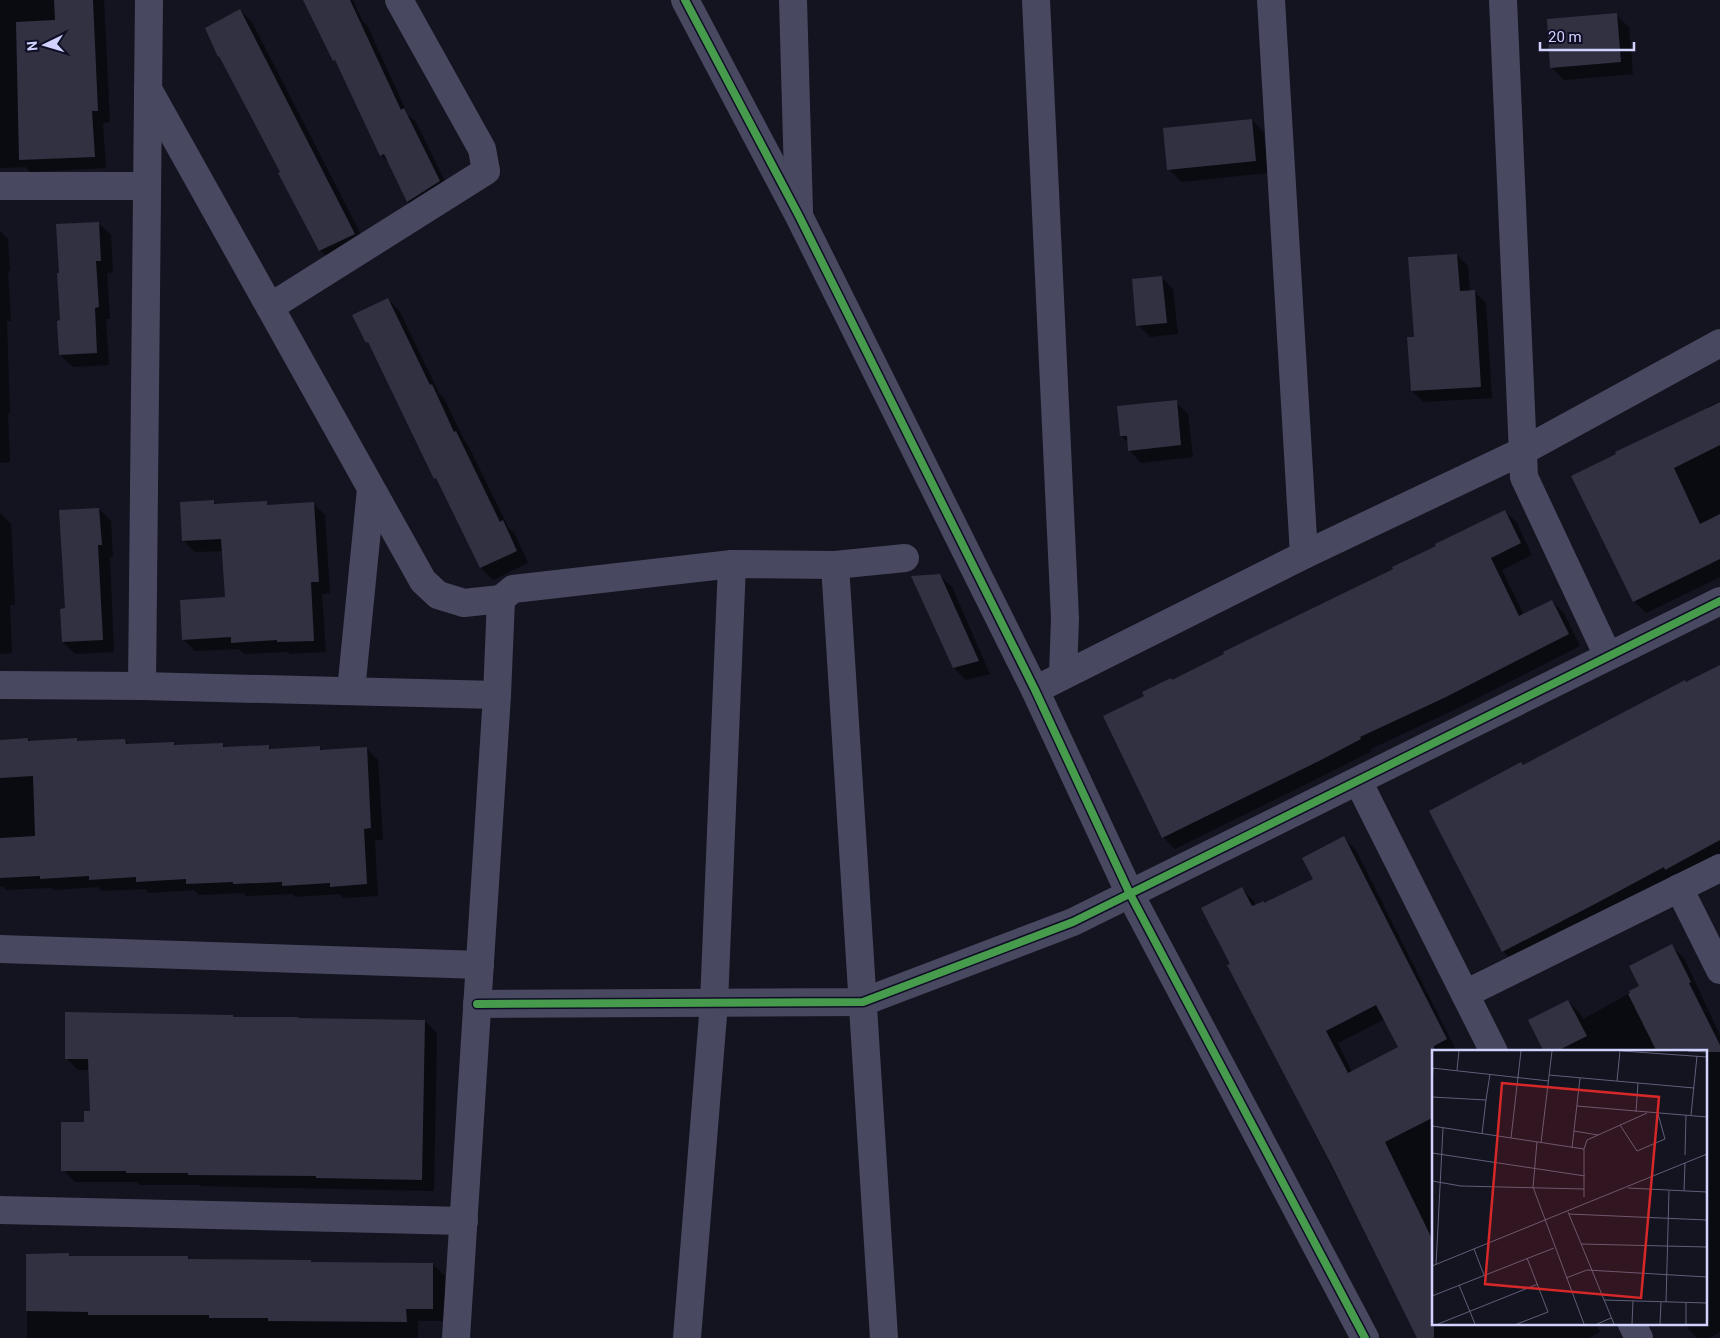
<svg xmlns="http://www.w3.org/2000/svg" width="1720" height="1338" font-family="Roboto,sans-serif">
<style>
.shadow{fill:#0007;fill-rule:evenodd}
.building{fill:#323142;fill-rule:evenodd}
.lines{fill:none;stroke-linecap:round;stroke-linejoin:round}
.street{stroke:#484960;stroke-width:28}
.cycleway-casing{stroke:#0f0e25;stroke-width:11}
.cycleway{stroke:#469c4c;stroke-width:8}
.inset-road{fill:none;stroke:#605f79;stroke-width:1}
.view{fill:#d62828;fill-opacity:0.15;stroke:#d62828;stroke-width:2.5}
.inset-edge{fill:none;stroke:#d2d2ff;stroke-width:2.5}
</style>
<rect width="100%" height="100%" fill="#141320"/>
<g class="shadow">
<path d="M0,0H104L110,122L103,123L106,168L30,172L26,167L0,168Z"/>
<path d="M304,0H353L362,20L367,25L408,115L416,122L451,194L420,214L408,202L390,164L381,155L339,66L334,60Z"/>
<path d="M240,10L252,22L367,246L332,262L320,250L282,172Z"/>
<path d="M1616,15L1629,27L1633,74L1564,80L1552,68Z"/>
<path d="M1252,120L1264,133L1268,173L1181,182L1169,169Z"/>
<path d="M98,223L111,235L113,272L107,273L110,319H106L109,365L73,367L60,355L61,322Z"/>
<path d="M0,231L8,239L10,271H8L11,321H7L10,413H8L10,462L0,463Z"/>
<path d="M1457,255L1468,266L1470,292L1474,291L1486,303L1492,398L1423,402L1412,391Z"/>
<path d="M1161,277L1173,289L1178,334L1150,337L1138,325Z"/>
<path d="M388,299L400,312L439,393L444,398L464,440L468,445L508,527L515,534L528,563L493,580L481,568L439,482L435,478L372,348L367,342Z"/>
<path d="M1720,401V577L1646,613L1634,601L1573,477L1708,409L1707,407Z"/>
<path d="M1176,402L1188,414L1193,457L1141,463L1129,450V443L1121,436Z"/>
<path d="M214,502L217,505L266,503L269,506L313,503L325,515L330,593L322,594L326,652L290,654L288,652L244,654L239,649L195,651L183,639L226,598L223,551L195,552L183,540Z"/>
<path d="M99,509L111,521L113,557H110L114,652L75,654L63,642L66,610Z"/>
<path d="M1505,511L1517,523L1532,555L1502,570L1524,615L1552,602L1564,613L1580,646L1456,709L1371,749L1372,751L1331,772L1175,849L1164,838L1105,716Z"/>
<path d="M0,513L11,524L15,605H10L12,653L0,654Z"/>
<path d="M939,575L952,587L990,674L966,680L954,668Z"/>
<path d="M1720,666V859L1515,963L1503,951L1523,766Z"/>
<path d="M28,739L31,742L77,740L80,743L125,740L129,745L173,743L177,746L222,744L226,748L269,746L272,750L319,747L323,751L366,748L378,760L383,840H375L378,896L343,898L340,894L295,897L292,894L246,896L244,893L199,895L194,890L149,893L145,889L102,891L98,887L54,890L51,888L6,890L3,886L0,887V741Z"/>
<path d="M1344,838L1356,850L1457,1052H1434V1324H1596L1600,1332L1589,1338H1419L1229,966L1231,965L1242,889L1254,901L1256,906L1265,904L1315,879ZM1385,1019L1400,1047L1352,1072L1338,1043Z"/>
<path d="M1672,946L1684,958L1720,1035V1332L1709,1338H1697L1689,1330L1686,1324H1706V1052H1546L1568,1001L1580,1013L1583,1019L1641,987Z"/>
<path d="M232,1016L234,1018L425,1021L437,1033L434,1191L201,1186L200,1185H139L137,1182H75L63,1170L92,1112L90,1070H78L66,1058Z"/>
<path d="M27,1255H69L71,1257H188L191,1261H310L313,1263L432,1264L445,1276V1321H418V1338H27Z"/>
</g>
<g class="building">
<path d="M54,0H93L98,111H92L95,157L19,160L16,22L55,20Z"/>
<path d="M303,0H350L401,110L404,108L440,181L407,202L384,154L380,156L335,60L333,61Z"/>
<path d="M240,9L355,234L319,251L278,173L280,172L219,56L218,57L205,28Z"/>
<path d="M1617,13L1621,62L1550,68L1547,19Z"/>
<path d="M1252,119L1256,161L1167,170L1163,128Z"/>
<path d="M99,222L101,261H96L99,307L95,308L97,353L59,355L57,321L60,320L57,273H59L56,224Z"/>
<path d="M1457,254L1460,291L1475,290L1481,387L1411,391L1407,337H1414L1408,257Z"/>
<path d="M1162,276L1167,323L1136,326L1132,279Z"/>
<path d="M388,298L430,385L432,384L454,432L456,431L500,522L503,520L517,551L480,568L436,478L434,479L368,342L366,343L352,315Z"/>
<path d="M1177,400L1181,445L1128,451L1127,436H1120L1117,406Z"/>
<path d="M1720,402V445L1674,468L1700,524L1720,514V559L1633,602L1571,476L1616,454L1615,452Z"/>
<path d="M214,500V504L267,501V505L314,502L319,582H311L314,641L277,642V640L231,643V637L182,640L180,600L225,597L221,539L182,541L180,502Z"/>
<path d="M99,508L102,545H98L103,640L62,642L60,609L65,608L59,510Z"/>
<path d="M1505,510L1521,543L1491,558L1519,616L1552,600L1569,634L1444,698L1360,737L1361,739L1319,761L1162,838L1103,716L1144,696L1142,692L1171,678L1172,680L1224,654L1223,652L1393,569L1392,567L1436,546L1435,544Z"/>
<path d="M940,574L979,661L953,668L911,576Z"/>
<path d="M1720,665V840L1665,870L1664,867L1595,904L1502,952L1429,811L1521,762L1523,765L1685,680L1686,682Z"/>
<path d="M28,738V741L77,738V741L125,739L126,744L174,742V745L223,743V747L269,745V749L320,746V750L367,747L371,828L364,829L367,884L330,887V883L282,886V882L233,884V882L186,884V879L136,882V877L89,880V876L40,879V876L0,878V838L35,836L33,776L0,778V740Z"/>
<path d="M1344,836L1447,1039L1434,1046V1117L1385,1142L1434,1243V1338H1417L1333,1168L1227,965L1230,964L1201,908L1242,887L1252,906L1264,901V903L1313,879L1302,858ZM1376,1005L1398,1047L1348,1073L1326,1031Z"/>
<path d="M1672,944L1691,982L1689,983L1720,1045V1052H1657L1628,994L1630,993L1629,991L1639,986L1629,966Z"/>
<path d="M1568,1000L1587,1036L1555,1052H1544L1528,1020Z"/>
<path d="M65,1012L233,1015V1017H298V1018L425,1020L422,1180L316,1178V1176L188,1175V1173H126V1171H61V1122H84V1111H90L88,1059H65Z"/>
<path d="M69,1253V1256H188V1259L311,1260V1262L433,1263V1309H406L407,1322L268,1321V1318H209V1315H88V1312L26,1311V1254Z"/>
</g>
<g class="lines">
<g class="street">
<path d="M685,0L799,216L1035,690L1130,894L1365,1338"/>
<path d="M793,0L799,211"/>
<path d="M1036,0L1065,618L1063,675"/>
<path d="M1271,0L1304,555"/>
<path d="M1503,0L1524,477L1608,656"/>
<path d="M148,89L423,581L438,595L464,603L501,599"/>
<path d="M0,186H147"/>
<path d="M270,307L486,171L482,149L399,0"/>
<path d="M835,565L884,1338"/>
<path d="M0,685L142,686L497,695"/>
<path d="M142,686L149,0"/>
<path d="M1035,690L1304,555L1523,451L1720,343"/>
<path d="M351,691L371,489"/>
<path d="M1358,781L1494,1052"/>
<path d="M1679,888L1720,970"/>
<path d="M0,949L480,965"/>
<path d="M1465,994L1720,868"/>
<path d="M477,1004L863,1002L1073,922L1720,601"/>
<path d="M0,1210L464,1221"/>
<path d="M1632,1324L1639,1338"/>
<path d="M456,1338L497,695L501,599L513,589L732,564L835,565L905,558"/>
<path d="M687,1338L714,1003L732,564"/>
</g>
<g class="cycleway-casing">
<g id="cycleway">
<path d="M685,0L799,216L1035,690L1130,894L1365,1338"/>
<path d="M477,1004L863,1002L1073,922L1720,601"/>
</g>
</g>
<use href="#cycleway" class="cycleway"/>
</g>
<g transform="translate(1432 1050)">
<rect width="275" height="275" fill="#141320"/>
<path class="inset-road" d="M190,1L275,7M256,1L275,2M0,18L117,31M25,20L27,1M117,25L262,38M185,31L188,1M0,35L1,18M0,47L54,50L50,84M54,50L58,24M145,56L275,67M204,62L206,33M259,65L265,6M188,75L205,101L233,89L226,64M0,76L152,99V147M142,81L166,85M79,88L89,1M105,92L101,137L152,274M109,93L120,1M140,98L148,28M152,99L155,90L215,63M0,103L153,126M253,105L254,65M0,131L29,136L152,139M196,138L275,142M252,141L253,113M136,162L182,274M137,164L275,170M149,194L275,197M42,199L52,225M4,215L11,78M0,216L275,104M134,228L155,220L275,227M27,235L43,274M0,246L122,198M172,250L275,253M234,252L237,141M6,274L106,234M85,274L116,262L95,208M165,274L179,268M200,274L201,251M228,274L229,252M254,274V253"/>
<path class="view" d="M70,33L227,47L209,248L53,234Z"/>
<rect width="275" height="275" class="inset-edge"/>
</g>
<g transform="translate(45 45) rotate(265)" stroke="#0f0e25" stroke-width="4" paint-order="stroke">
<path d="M0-4L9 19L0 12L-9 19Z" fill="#d2d2ff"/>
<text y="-8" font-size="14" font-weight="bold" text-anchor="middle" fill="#d2d2ff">N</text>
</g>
<path d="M1540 42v8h94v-8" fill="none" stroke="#d2d2ff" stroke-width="2.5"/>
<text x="1548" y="42" font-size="15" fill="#d2d2ff" stroke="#0f0e25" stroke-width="4" paint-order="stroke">20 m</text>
</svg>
